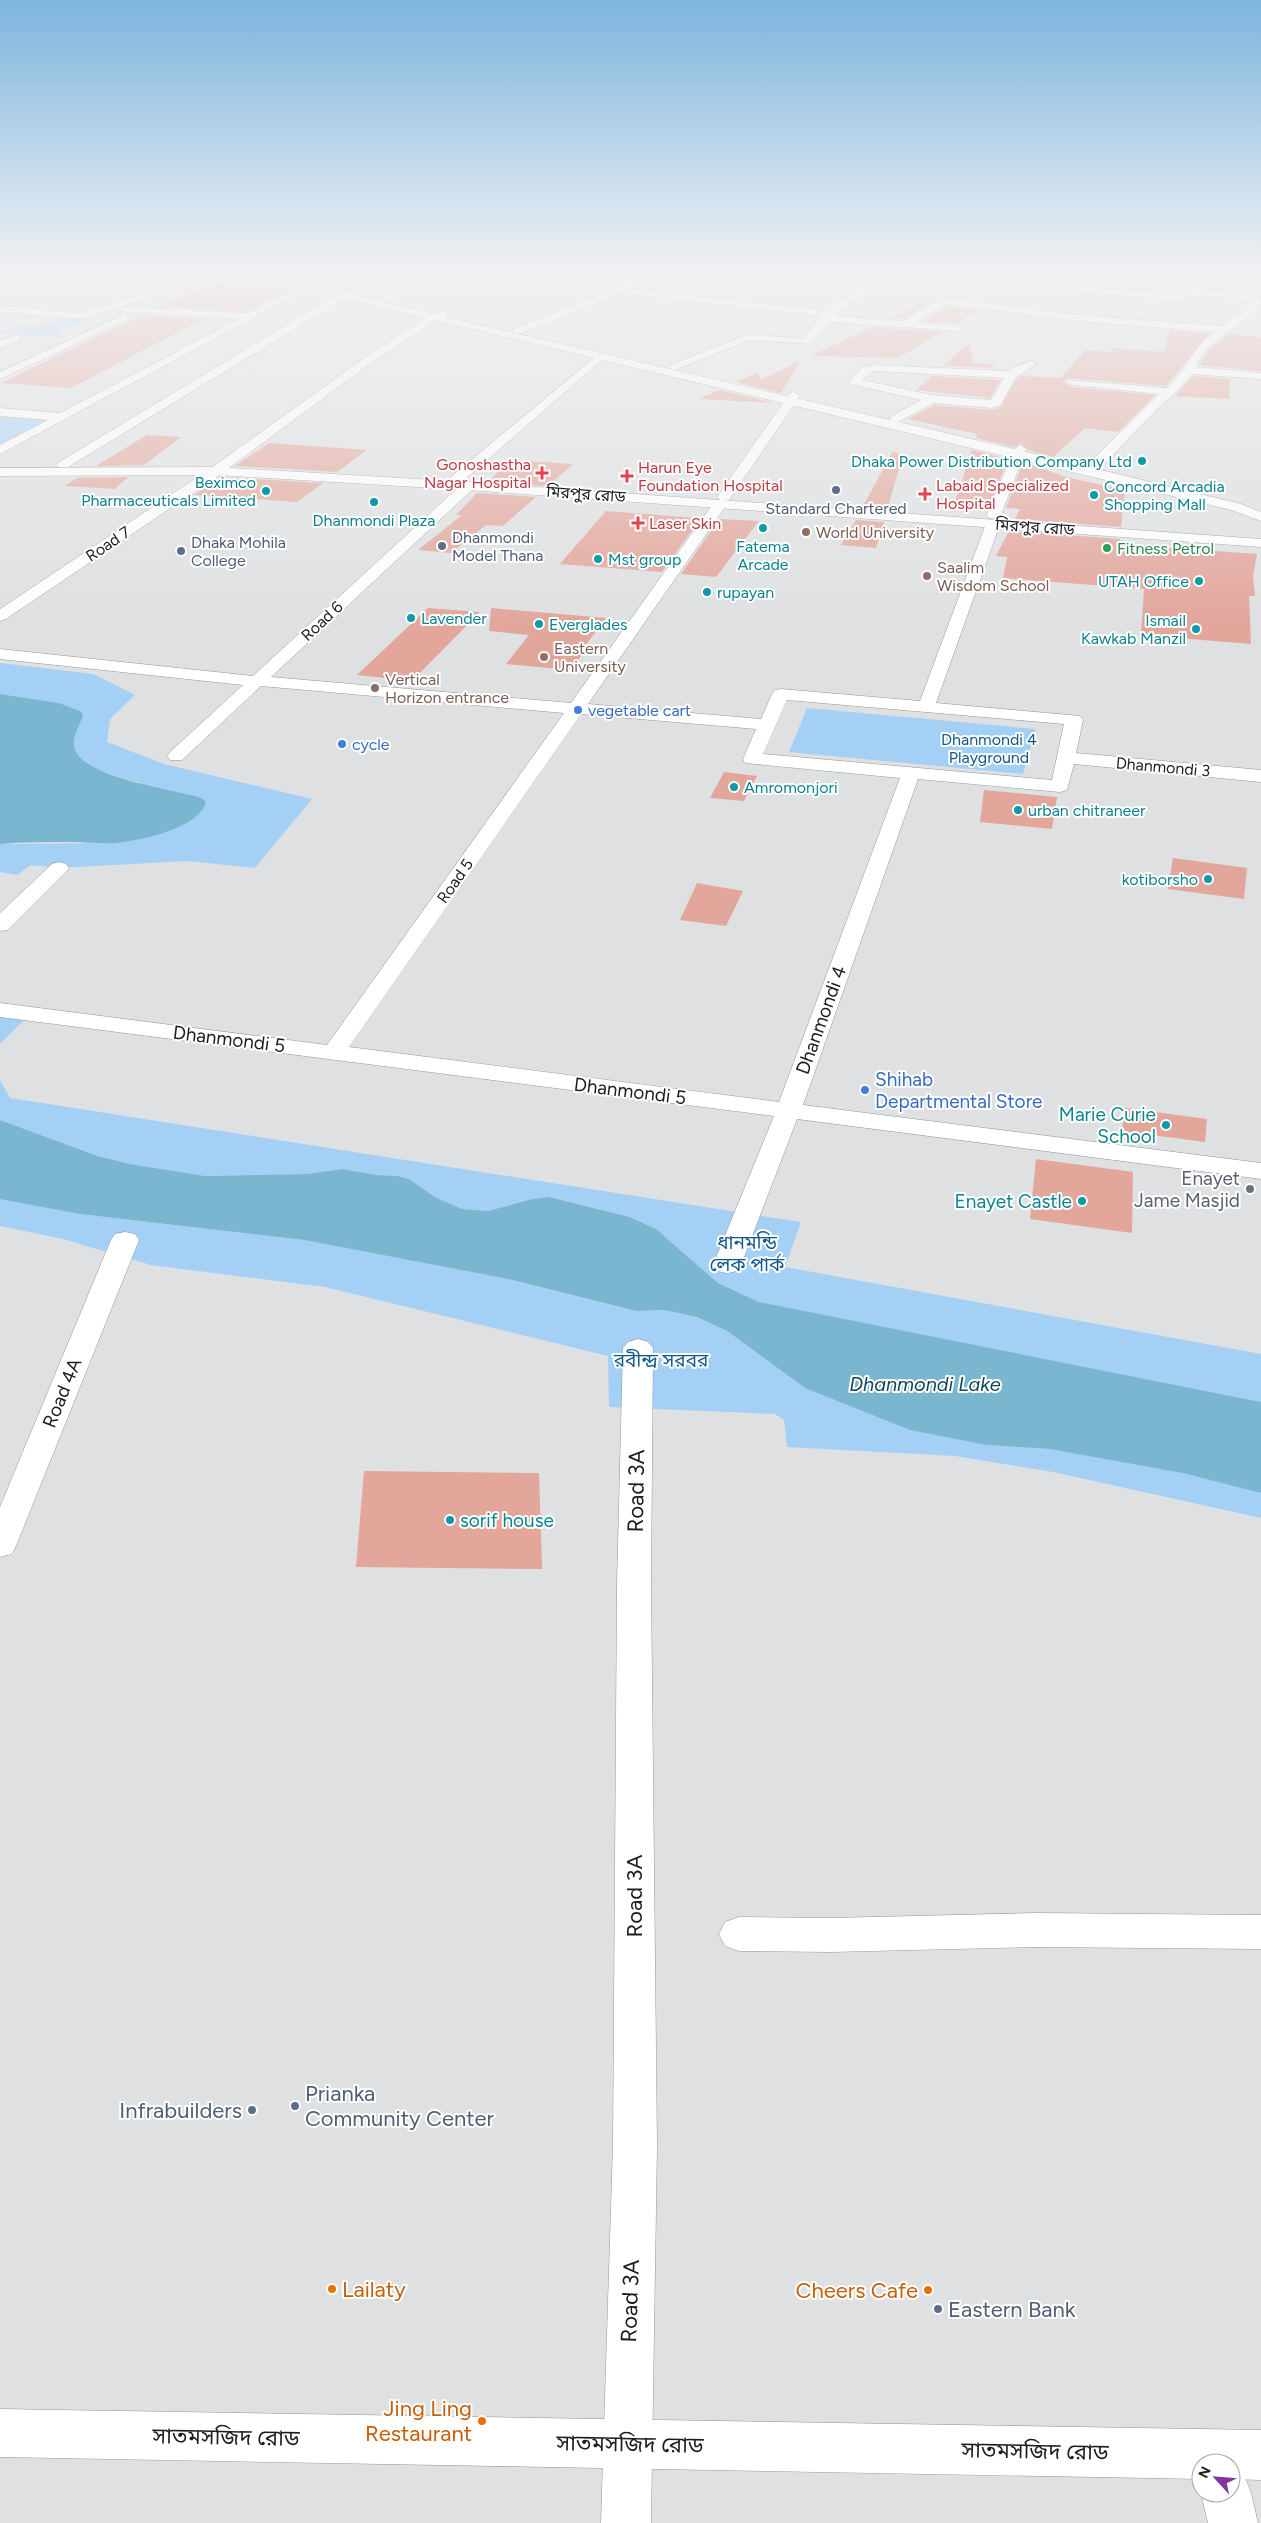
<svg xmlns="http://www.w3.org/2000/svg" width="1261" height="2523" font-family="Figtree,'Noto Sans Bengali',sans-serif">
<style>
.green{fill:#a4d0f6}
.water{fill:#7bb6d1}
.building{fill:#e2a69b}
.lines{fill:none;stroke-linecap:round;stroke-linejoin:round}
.street-casing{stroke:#949697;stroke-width:1}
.secondary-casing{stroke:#949697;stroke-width:1}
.highway-casing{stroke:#949697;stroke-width:1}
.street{fill:#fff;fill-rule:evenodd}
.secondary{fill:#fff;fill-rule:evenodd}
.highway{fill:#fff;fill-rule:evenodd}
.culture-dot{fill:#0f9aa8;stroke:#fff;stroke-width:2}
.health-dot{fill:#e0444e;stroke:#fff;stroke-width:2}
.service-dot{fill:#5c6f8a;stroke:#fff;stroke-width:2}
.education-dot{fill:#8d6e63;stroke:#fff;stroke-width:2}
.leisure-dot{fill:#2e9e5b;stroke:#fff;stroke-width:2}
.shop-dot{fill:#3f7fe0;stroke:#fff;stroke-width:2}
.worship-dot{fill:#6b7280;stroke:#fff;stroke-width:2}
.food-dot{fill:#e8710a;stroke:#fff;stroke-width:2}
.labels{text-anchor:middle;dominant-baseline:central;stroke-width:4;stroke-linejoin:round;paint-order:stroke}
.far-culture-label{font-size:16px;fill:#0d838f;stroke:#fff;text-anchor:start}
.far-health-label{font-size:16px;fill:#be3a42;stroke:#fff;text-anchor:start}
.far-street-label{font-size:16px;fill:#1d1d1d;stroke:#fff}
.far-service-label{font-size:16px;fill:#4e5e75;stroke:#fff;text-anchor:start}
.far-education-label{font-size:16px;fill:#785e54;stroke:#fff;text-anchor:start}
.far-leisure-label{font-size:16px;fill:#27864d;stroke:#fff;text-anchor:start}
.far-shop-label{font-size:16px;fill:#366cbe;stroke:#fff;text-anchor:start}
.far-park-label{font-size:16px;fill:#105888;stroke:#fff}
.street-label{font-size:19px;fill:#1d1d1d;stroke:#fff}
.shop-label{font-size:19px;fill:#366cbe;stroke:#fff;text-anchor:start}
.culture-label{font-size:19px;fill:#0d838f;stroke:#fff;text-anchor:end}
.worship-label{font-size:19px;fill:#5b616d;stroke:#fff;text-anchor:end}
.park-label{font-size:19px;fill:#105888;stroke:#fff}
.water-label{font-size:20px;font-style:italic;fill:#124558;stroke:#fff}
.near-street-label{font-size:22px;fill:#1d1d1d;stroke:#fff}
.near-service-label{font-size:22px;fill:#4e5e75;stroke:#fff;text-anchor:start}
.near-food-label{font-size:22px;fill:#c56008;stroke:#fff;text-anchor:end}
</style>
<rect width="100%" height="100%" fill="#dfe0e1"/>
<g class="green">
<path d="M64,318H89L61,330L65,338L0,333L21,325H44Z"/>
<path d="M0,417L46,420L0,445Z"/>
<path d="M0,663L93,674L135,695L110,719L107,742L164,764L312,799L255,868L188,861L59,868L31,865L17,875L0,872V844L116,843L137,840L141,783C122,778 78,769 74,746C72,737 80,724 83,716L59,703L0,694Z"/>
<path d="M807,708L1036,729L1023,774L789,752Z"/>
<path d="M0,1010L30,1014L0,1044Z"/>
<path d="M0,1080L10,1098L801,1222L785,1267L1261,1354V1402L759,1302L718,1283L656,1229L630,1217L549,1197L532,1199L488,1211L462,1209L435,1197L409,1179L398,1176L377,1175L342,1169L306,1174L205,1176L130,1164L99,1156L0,1120Z"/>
<path d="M0,1198L80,1214L304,1240L508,1279L636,1311L664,1310L697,1317L727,1331L805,1388L987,1445L1049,1449L1182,1473L1261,1493V1518L1053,1472L955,1456L787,1447L784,1420L775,1414L609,1407L608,1356L325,1287L151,1265L63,1239L0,1226Z"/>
</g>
<g class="water">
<path d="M0,694L59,703L82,712L83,716C80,724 73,736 74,745C77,778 175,789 201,798L206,802C200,828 139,841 116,843C101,844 87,842 73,842C49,842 24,842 0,844Z"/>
<path d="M0,1120L98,1156L130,1164L205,1176L306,1174L342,1169L377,1175L398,1176L409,1179L435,1197L462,1209L488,1211L532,1199L549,1197L630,1217L656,1229L718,1283L759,1302L1261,1402V1493L1182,1473L1049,1449L987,1445L910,1430L805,1388L727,1331L697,1317L664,1310L636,1311L508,1279L304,1240L80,1214L0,1199Z"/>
</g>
<g class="building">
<path d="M214,284L290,289L249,311L160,307Z"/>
<path d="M919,304H928L903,319L889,318Z"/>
<path d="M947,307L978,310L955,324L922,321Z"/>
<path d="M142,315L203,319L71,388L1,383Z"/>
<path d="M871,327L942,332L898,358L811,356Z"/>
<path d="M1170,330L1209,334L1166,386L1068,378L1065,381V384L1072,387L1155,395L1118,432L1085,428L1053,457L1028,450L1021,443L1014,447L976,438L977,434L908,419L934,405L992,410L1000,408L1017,378L1022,376L1061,378L1085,350L1110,352L1113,348L1164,352Z"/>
<path d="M1228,334L1261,337V371L1199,365L1210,349Z"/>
<path d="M969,343L973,363L993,364L992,368L943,366Z"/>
<path d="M800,361L781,393L735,382L757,373L761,380Z"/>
<path d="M932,376L1001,380L990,398L916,390Z"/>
<path d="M1193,376L1230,379L1229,399L1175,396Z"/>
<path d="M719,390L775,403L699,399Z"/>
<path d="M147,435L181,437L144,465L96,466Z"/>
<path d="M269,443L367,450L337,472L235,466Z"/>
<path d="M972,450L1008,459L989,506L954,504Z"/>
<path d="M893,451L903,455L887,510L862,508Z"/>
<path d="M510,460L573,464L548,486L488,482Z"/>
<path d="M1023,462L1066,477L1125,490L1121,527L1015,519L1020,509L1006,508Z"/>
<path d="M129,477L114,489L64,486L77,478Z"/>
<path d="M220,477L323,483L297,502L194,495Z"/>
<path d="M477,493L536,497L503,526L486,525L451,553L418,550L462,515H456Z"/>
<path d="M606,511L697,518H701L662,572L560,564Z"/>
<path d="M719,519L759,521L716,577L681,574Z"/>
<path d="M856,520L884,522L876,548L841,545Z"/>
<path d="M1009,531L1120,539L1119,544L1257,554L1253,576L1255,596H1249L1251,644L1141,635L1144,589L1003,578L1007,557L996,556Z"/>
<path d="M428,608L480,612L412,681L357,675Z"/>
<path d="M491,608L606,618L585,646H588L571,670L506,664L529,635L489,631Z"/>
<path d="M724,772L757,776L744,801L710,798Z"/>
<path d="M984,790L1057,797L1052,829L980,822Z"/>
<path d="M1173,858L1247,868L1244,899L1168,889Z"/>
<path d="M697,883L743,891L726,926L680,920Z"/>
<path d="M1125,1108L1207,1119L1205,1142L1122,1131Z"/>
<path d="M1036,1159L1133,1172L1132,1233L1030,1219Z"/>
<path d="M364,1471L539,1473L542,1569L356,1567Z"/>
</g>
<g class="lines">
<g class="street-casing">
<g id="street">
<path d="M15,272H32L0,282V276Z"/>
<path d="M217,272H233L80,319L0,312V306L80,313Z"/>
<path d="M262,272H275L269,276H263Z"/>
<path d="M474,272H491L381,303L376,300Z"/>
<path d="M557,272H587L638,279L651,272H660L655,279L632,289L828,311L833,305L861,288L713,275L709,272H751L868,283L880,272H892L881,279L874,288L841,309L835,316L903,321L922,309L947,298L1076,315L1222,326L1242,312L1253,300L1193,295L1177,300L1076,292L1071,289L1076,286L1176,294L1188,290L1209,272H1219L1200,290L1260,295L1261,304C1242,329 1209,336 1196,367L1261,373V379L1192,374L1174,394L1163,403L1099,469L1094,470L1087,466L1089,463L1159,394L1072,385L1066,382L1068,380L1167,388C1186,371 1192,348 1214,332L1076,321L948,304L916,322L958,326L962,327V331L830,322L810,344L750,340L674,370L670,369V365L749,334L803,339L821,316L621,293L522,333H514V329L627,284Z"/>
<path d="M301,286L309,288L0,454V445L48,420L0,416V408L60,413L239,319L126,312L122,311V307L249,313Z"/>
<path d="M352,290L356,291V295L344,299L68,467H58L56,464L336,295Z"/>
<path d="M443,311L447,312V316L437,320L371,363L221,474L6,619L0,621V609L211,468L363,359L429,316Z"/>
<path d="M123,315L127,316V320L0,379V372Z"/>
<path d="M16,335L21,338L20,340L0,348V341Z"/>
<path d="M600,353L606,356L604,358L462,482H452L450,479L452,476Z"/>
<path d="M1031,361L1037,364L1016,377L1000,406L992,408L934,403L896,423L892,422L890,419L892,416L921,400L850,384L848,382L862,368L875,365L1008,371L1012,368ZM875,371L1004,378L991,400L932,395L862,380L870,373Z"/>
<path d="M794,392L800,396L729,500L724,501L727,504L588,704L761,719L772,694L775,690L781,689L920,701L986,524L993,520L1000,524L936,703L1080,716L1083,720L1076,753L1261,770V782L1074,764L1067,790L1060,792L918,779L803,1105L1261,1163V1179L797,1119L741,1265L737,1271L727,1273L717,1271L713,1265L774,1116L0,1017V1003L327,1045L564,713L261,686L182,760H170L167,756L170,752L243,685L0,659V649L253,676L463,483L468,482L475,486L473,489L271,677L571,703L715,501L720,500L717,497L790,393ZM787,700L1064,724L1052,780L763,754ZM581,714L756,729L743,759L745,763L900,778L779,1102L349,1047Z"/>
<path d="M1020,445L1026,449L1001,515L999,518H989L987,515L1014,449Z"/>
<path d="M59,862L66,864L69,868L66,872L8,930L0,931V913L52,864Z"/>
<path d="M125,1232L135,1234L139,1240L16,1546L12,1554L0,1557V1507L111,1240L115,1234Z"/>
<path d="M638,1339L648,1342L653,1348L651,1584L657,2145L651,2523H601L613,2145L617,1584L623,1348L628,1342Z"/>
<path d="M1035,1913L1261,1915V1949L1035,1947L831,1952L739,1951L725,1946L719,1934L725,1922L739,1917L831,1918Z"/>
<path d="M1231,2470L1244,2475L1251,2493L1258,2523H1208L1201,2493H1231Z"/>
</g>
</g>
<g class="secondary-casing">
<g id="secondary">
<path d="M234,272H252L1006,447L1241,504L1261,512V521L1231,510Z"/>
<path d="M0,2409L1261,2430V2480L1231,2479V2463H1201V2479L0,2457Z"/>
</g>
</g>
<g class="highway-casing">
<path id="highway" d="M216,467L468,482L1261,539V547L468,490L216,475L0,476V468Z"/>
</g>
<use href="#street" class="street"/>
<use href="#secondary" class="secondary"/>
<use href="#highway" class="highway"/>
</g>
<linearGradient id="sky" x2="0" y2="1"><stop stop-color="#7cb5df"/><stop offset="0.43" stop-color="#f1f1f2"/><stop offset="1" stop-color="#f1f1f2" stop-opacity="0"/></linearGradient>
<rect width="1261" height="626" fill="url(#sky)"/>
<g class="culture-dot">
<circle cx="1142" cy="461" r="5"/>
<circle cx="266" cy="491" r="5"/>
<circle cx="1094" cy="495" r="5"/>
<circle cx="374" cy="502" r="5"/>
<circle cx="763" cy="528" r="5"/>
<circle cx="598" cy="559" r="5"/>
<circle cx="1199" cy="581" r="5"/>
<circle cx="707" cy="592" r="5"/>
<circle cx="411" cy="618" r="5"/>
<circle cx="539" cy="624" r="5"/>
<circle cx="1196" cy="629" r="5"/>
<circle cx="734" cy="787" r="5"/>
<circle cx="1018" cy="810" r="5"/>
<circle cx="1208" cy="879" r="5"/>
<circle cx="1166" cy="1125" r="5"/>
<circle cx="1082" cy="1201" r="5"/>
<circle cx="450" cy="1520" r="5"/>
</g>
<g class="health-dot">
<path d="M539.5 465.5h5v5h5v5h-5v5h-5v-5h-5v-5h5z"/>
<path d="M624.5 468.5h5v5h5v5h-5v5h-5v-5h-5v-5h5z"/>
<path d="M922.5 486.5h5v5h5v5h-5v5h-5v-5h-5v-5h5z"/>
<path d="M635.5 515.5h5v5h5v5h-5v5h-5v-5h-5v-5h5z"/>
</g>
<g class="service-dot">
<circle cx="836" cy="490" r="5"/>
<circle cx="442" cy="546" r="5"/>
<circle cx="181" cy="551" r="5"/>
<circle cx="295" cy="2106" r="5"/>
<circle cx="252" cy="2110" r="5"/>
<circle cx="938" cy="2309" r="5"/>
</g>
<g class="education-dot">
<circle cx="806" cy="532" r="5"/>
<circle cx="927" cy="576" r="5"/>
<circle cx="544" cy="657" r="5"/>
<circle cx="375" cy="688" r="5"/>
</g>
<circle class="leisure-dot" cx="1107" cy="548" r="5"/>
<g class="shop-dot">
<circle cx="578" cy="710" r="5"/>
<circle cx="342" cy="744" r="5"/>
<circle cx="865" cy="1090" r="5"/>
</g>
<circle class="worship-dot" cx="1250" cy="1189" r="5"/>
<g class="food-dot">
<circle cx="332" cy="2289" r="5"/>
<circle cx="928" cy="2290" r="5"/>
<circle cx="482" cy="2421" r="5"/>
</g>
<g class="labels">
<g class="far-culture-label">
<text x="1132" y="461" text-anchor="end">Dhaka Power Distribution Company Ltd</text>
<text x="256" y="482" text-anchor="end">Beximco<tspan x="256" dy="18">Pharmaceuticals Limited</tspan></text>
<text x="1104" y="486">Concord Arcadia<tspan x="1104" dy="18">Shopping Mall</tspan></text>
<text x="374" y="520" text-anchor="middle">Dhanmondi Plaza</text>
<text x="763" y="546" text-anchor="middle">Fatema<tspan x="763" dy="18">Arcade</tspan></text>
<text x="608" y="559">Mst group</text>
<text x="1189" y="581" text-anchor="end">UTAH Office</text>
<text x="717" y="592">rupayan</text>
<text x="421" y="618">Lavender</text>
<text x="1186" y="620" text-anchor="end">Ismail<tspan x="1186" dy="18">Kawkab Manzil</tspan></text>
<text x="549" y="624">Everglades</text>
<text x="744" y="787">Amromonjori</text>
<text x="1028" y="810">urban chitraneer</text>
<text x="1198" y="879" text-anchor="end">kotiborsho</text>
</g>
<g class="far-health-label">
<text x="531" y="464" text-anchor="end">Gonoshastha<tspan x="531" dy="18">Nagar Hospital</tspan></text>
<text x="638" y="467">Harun Eye<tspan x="638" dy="18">Foundation Hospital</tspan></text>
<text x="936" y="485">Labaid Specialized<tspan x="936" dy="18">Hospital</tspan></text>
<text x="649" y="523">Laser Skin</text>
</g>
<g class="far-street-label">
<text transform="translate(586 494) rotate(4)">মিরপুর রোড</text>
<text transform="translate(1035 527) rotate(4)">মিরপুর রোড</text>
<text transform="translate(108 544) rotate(-34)">Road 7</text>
<text transform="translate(322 621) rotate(-43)">Road 6</text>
<text transform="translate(1163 767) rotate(5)">Dhanmondi 3</text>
<text transform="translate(455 881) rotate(-55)">Road 5</text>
</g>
<g class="far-service-label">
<text x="836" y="508" text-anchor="middle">Standard Chartered</text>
<text x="452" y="537">Dhanmondi<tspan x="452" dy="18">Model Thana</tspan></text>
<text x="191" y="542">Dhaka Mohila<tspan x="191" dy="18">College</tspan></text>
</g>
<g class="far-education-label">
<text x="816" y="532">World University</text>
<text x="937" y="567">Saalim<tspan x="937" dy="18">Wisdom School</tspan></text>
<text x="554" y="648">Eastern<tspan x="554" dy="18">University</tspan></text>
<text x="385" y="679">Vertical<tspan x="385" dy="18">Horizon entrance</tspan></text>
</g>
<g class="far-leisure-label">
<text x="1117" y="548">Fitness Petrol</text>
</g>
<g class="far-shop-label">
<text x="588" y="710">vegetable cart</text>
<text x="352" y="744">cycle</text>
</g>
<g class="far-park-label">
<text x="989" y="739">Dhanmondi 4<tspan x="989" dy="18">Playground</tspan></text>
</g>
<g class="street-label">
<text transform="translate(821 1020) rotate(-70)">Dhanmondi 4</text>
<text transform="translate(229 1039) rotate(7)">Dhanmondi 5</text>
<text transform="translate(630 1091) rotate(7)">Dhanmondi 5</text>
<text transform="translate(62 1393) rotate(-68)">Road 4A</text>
</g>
<g class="shop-label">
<text x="875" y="1079">Shihab<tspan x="875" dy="22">Departmental Store</tspan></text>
</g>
<g class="culture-label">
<text x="1156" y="1114">Marie Curie<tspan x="1156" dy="22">School</tspan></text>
<text x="1072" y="1201">Enayet Castle</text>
<text x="460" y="1520" text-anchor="start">sorif house</text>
</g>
<g class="worship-label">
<text x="1240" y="1178">Enayet<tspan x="1240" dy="22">Jame Masjid</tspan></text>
</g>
<g class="park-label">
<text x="747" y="1242">ধানমন্ডি<tspan x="747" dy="22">লেক পার্ক</tspan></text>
<text x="661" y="1360">রবীন্দ্র সরবর</text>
</g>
<g class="water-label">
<text x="925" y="1384">Dhanmondi Lake</text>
</g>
<g class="near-street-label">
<text transform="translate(636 1491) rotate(-89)">Road 3A</text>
<text transform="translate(634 1896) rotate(-90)">Road 3A</text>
<text transform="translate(630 2301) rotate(-88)">Road 3A</text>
<text transform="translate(226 2437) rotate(1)">সাতমসজিদ রোড</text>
<text transform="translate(630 2444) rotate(1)">সাতমসজিদ রোড</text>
<text transform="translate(1035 2451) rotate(1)">সাতমসজিদ রোড</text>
</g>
<g class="near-service-label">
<text x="305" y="2093">Prianka<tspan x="305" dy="25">Community Center</tspan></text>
<text x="242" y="2110" text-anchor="end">Infrabuilders</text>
<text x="948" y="2309">Eastern Bank</text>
</g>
<g class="near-food-label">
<text x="342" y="2289" text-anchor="start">Lailaty</text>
<text x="918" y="2290">Cheers Cafe</text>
<text x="472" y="2408">Jing Ling<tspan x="472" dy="25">Restaurant</tspan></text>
</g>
</g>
<g transform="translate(1216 2478) rotate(296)"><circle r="24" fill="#ffffff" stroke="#a5a5a5"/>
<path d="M0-4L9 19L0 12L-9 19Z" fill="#8333a3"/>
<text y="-8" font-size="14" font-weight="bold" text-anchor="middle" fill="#1d1d1d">N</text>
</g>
</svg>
